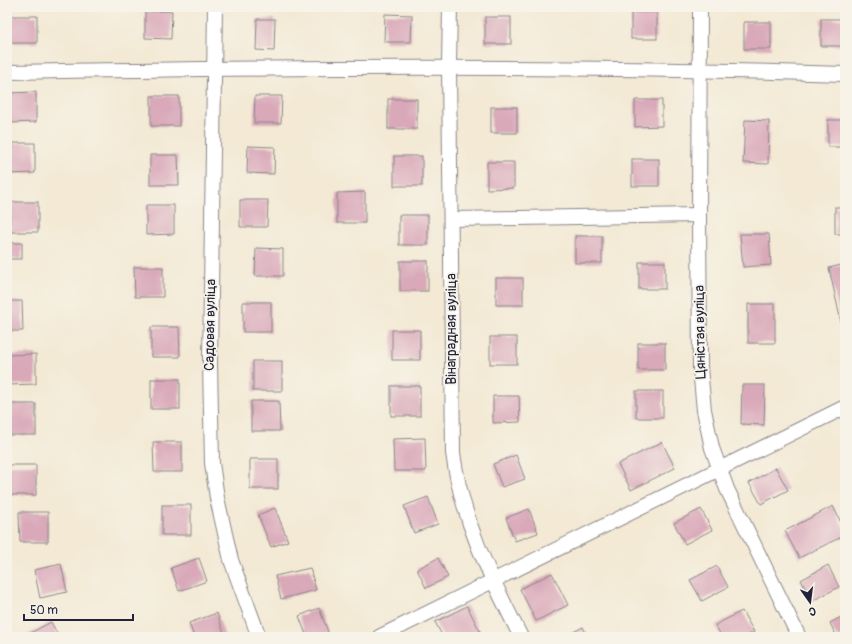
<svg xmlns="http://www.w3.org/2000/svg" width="852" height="644" font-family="Pangolin,sans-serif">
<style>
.building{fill:#d9a8b9}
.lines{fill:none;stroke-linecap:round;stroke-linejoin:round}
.minor-casing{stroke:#8a8688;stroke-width:16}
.minor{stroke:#fff;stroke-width:14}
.labels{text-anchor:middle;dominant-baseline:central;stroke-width:3.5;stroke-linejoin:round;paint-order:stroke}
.street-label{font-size:14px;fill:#22223b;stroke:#f7f3e8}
</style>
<rect width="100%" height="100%" fill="#f7f3e8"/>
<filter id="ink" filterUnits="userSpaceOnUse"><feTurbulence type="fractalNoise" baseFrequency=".025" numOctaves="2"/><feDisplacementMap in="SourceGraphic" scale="8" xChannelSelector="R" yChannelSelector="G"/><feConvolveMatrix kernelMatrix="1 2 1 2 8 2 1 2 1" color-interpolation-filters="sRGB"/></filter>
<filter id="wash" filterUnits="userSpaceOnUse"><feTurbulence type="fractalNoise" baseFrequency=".012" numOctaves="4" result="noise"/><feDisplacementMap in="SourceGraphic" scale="16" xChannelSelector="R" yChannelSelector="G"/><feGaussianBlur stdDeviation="0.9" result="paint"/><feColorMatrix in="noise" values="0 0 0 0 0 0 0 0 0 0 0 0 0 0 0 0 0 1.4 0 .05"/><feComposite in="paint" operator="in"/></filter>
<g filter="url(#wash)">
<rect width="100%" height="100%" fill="#f3e9d4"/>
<g id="blocks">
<g class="building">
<path d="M145,11H172L171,39L145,38Z"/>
<rect x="631" y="12" width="26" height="27"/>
<path d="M385,14L412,15L411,42H384Z"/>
<rect x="10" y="16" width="27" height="27"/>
<rect x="485" y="17" width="26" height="27"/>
<path d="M257,19H275L274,51L256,50Z"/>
<rect x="821" y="19" width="24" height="27"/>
<rect x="744" y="22" width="27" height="27"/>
<path d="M36,92V122L8,123V93Z"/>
<rect x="151" y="96" width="28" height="30"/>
<path d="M255,96H282L281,123H254Z"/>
<rect x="388" y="99" width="29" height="30"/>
<path d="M635,100H662V126L635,127Z"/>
<rect x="491" y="107" width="26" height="26"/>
<path d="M745,120L769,121L768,164L743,163Z"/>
<rect x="828" y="120" width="17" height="27"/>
<path d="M7,143H35V173L7,174Z"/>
<path d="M248,146L275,147L274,174L247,173Z"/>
<path d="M150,155H178L179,185H150Z"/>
<rect x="394" y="156" width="28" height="30"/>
<rect x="632" y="159" width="27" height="27"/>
<path d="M487,162H514V188L487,189Z"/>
<path d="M365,192V223H337V193Z"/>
<path d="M240,200H268L267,227H240Z"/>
<rect x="10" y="202" width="28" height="30"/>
<path d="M146,205H174V234L146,235Z"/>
<rect x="835" y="207" width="10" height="27"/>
<rect x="399" y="215" width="29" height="30"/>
<path d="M740,234H769L771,265L743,267Z"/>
<rect x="575" y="236" width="27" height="27"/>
<rect x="7" y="243" width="15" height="16"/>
<path d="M256,248L283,249V276H255Z"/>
<rect x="400" y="261" width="28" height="30"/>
<rect x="639" y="262" width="26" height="27"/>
<path d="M845,264V321L841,322L829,268Z"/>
<path d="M134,267H163V297H135Z"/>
<rect x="496" y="278" width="27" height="27"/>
<path d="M7,301H22L23,331H7Z"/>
<rect x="243" y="302" width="28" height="30"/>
<rect x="748" y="304" width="27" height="39"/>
<path d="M151,327H179L180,357H151Z"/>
<rect x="392" y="330" width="28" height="30"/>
<rect x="490" y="337" width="27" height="27"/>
<rect x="638" y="343" width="27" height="27"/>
<path d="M36,354V384L8,385V355Z"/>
<rect x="253" y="361" width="29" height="30"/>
<rect x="151" y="379" width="29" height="30"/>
<path d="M742,385H765L764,425L741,424Z"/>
<rect x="391" y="386" width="29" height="30"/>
<rect x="636" y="391" width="27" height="27"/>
<path d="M493,396H519L520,422L493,423Z"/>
<path d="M251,401H279L280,431H251Z"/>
<rect x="7" y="404" width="29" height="31"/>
<path d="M425,438L426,471H394L393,439Z"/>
<path d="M153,442H182V472H154Z"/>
<path d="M662,442L675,468L631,490L618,464Z"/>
<path d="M516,455L525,479L502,487L493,464Z"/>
<rect x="250" y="459" width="28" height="30"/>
<rect x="8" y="465" width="28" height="30"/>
<path d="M776,468L788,490L761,504L749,483Z"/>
<path d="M428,497L438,524L414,533L404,506Z"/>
<rect x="162" y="505" width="29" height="30"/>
<path d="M833,506L845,531V535L799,558L785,531Z"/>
<path d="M275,508L288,541L271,547L258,515Z"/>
<path d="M529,509L538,533L515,541L506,518Z"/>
<path d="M701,509L712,530L685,544L674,523Z"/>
<path d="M19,512H48V542H20Z"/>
<path d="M199,558L207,581L179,591L171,568Z"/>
<path d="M438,558L448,577L426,588L417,569Z"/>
<path d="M61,564L67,592L40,598L34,570Z"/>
<path d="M828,565L839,587L812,601L801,580Z"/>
<path d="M717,566L728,587L702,601L690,580Z"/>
<path d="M310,568L316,590L281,599L275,576Z"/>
<path d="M552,573L568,605L536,621L520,589Z"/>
<path d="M467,606L483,637H443L435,622Z"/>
<path d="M319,608L330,637H307L299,616Z"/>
<path d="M742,611L754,632L745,637H722L715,625Z"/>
<path d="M217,613L225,636L194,637L189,623Z"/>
<path d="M845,615V637H837L830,623Z"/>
<path d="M51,622L59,637H23Z"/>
<path d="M583,627L588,637H564Z"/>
</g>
</g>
</g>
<g filter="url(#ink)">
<use href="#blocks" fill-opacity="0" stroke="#8a8688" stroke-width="1"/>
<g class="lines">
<g class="minor-casing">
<g id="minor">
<path d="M215,7L210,363L212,463L217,498L231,560L259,637"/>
<path d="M450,7L449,66L453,453C462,521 490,576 521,637"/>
<path d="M700,7L699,215L700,368L704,410L712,448L727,489L799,637"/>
<path d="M7,72C286,67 566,65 845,74"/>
<path d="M451,219L699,215"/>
<path d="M379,637L845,407"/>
</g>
</g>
<use href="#minor" class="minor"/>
</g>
</g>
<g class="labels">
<g class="street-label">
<text transform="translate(210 325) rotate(-89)">Садовая вуліца</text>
<text transform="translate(451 329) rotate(-90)">Вінаградная вуліца</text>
<text transform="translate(700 332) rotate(-91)">Цяністая вуліца</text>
</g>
</g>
<rect width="852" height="644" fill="none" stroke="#f7f3e8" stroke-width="24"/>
<g transform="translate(810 602) rotate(166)" stroke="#f7f3e8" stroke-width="3" paint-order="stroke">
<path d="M0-3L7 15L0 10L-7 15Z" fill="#22223b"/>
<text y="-6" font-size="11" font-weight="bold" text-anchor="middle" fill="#22223b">С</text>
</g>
<path d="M24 614v6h109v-6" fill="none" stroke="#22223b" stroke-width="2"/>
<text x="30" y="614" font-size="12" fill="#22223b" stroke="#f7f3e8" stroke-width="3" paint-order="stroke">50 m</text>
</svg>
